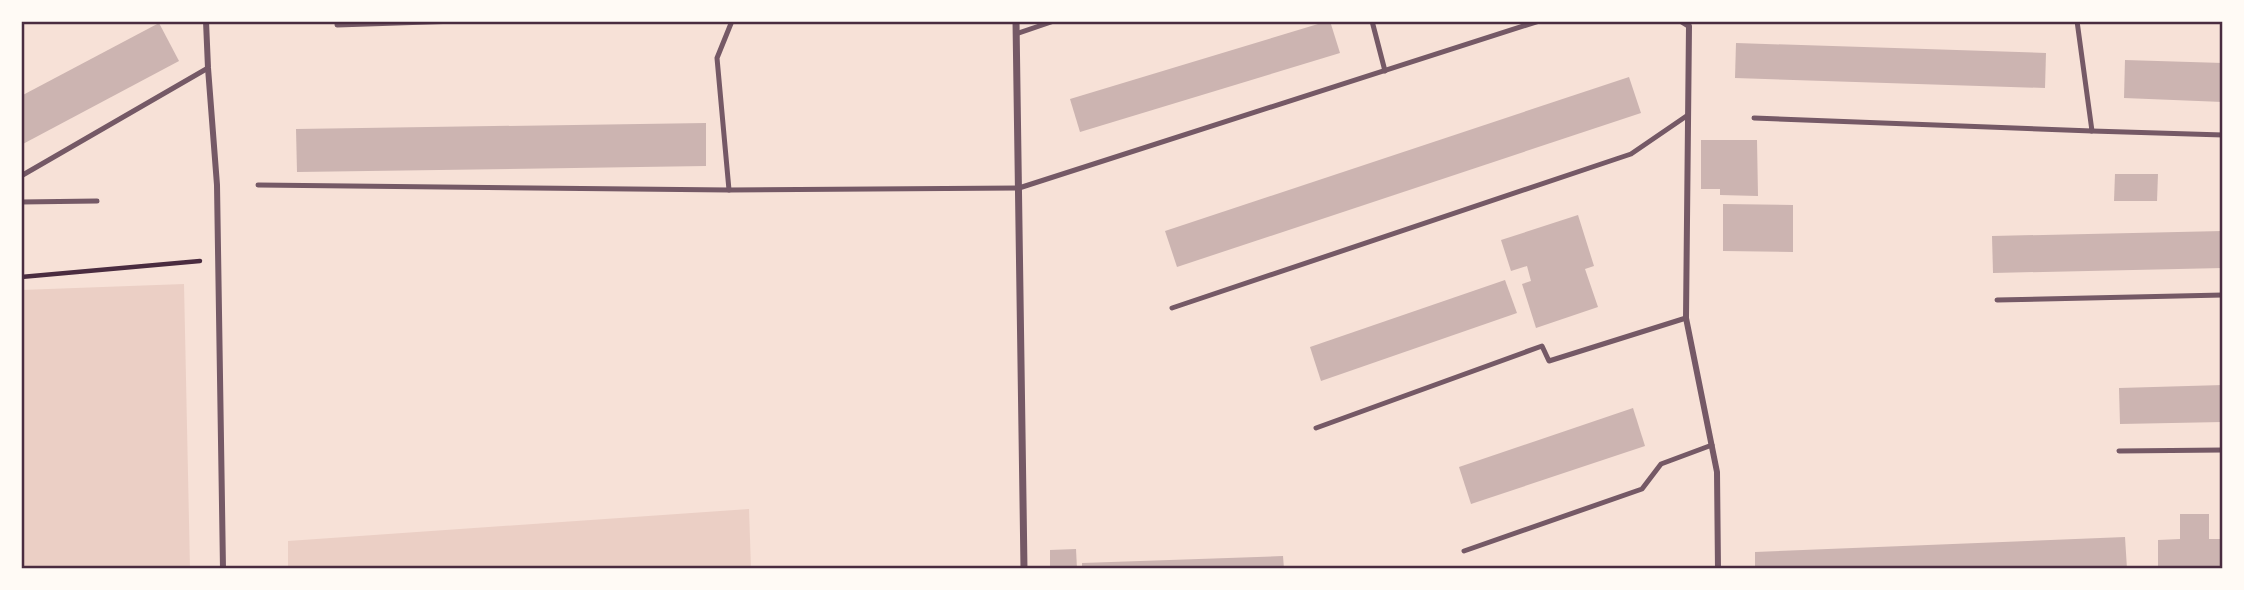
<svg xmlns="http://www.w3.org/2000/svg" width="2244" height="590" font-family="Poppins,sans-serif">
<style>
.green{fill:#ebcfc5}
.building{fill:#ccb4b1}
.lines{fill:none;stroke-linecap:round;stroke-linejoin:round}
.path{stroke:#4a2c40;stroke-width:4.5}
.service{stroke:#755966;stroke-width:5}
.pedestrian{stroke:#755966;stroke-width:6}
.minor{stroke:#755966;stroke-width:7}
.neatline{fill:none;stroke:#4a2c40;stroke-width:2.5}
</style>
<rect width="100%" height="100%" fill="#f7e1d7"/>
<g class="green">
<path d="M184,284L190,569H21V290Z"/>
<path d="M749,509L751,569H288V541Z"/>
</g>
<g class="building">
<path d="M1328,21H1330L1340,53L1080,132L1070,99Z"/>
<path d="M159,23L179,61L21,145V96Z"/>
<path d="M1736,43L2046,53L2045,88L1735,78Z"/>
<path d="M2125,60L2223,63V102L2124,98Z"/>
<path d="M1629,77L1641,113L1177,267L1165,231Z"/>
<path d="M706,123V166L297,172L296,129Z"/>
<path d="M1701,140H1757L1758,196L1720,195V189H1701Z"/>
<path d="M2115,174H2158L2157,201H2114Z"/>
<path d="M1723,204L1793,205V252L1723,251Z"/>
<path d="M1578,215L1594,266L1585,269L1598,307L1536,328L1522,284L1531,281L1527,266L1511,271L1501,240Z"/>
<path d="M2223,231V268L1993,273L1992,236Z"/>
<path d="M1505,280L1517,313L1321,381L1310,347Z"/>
<path d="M2223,385V422L2120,424L2119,388Z"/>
<path d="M1633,408L1645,446L1471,504L1459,467Z"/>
<path d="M2180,514H2209V539H2223V569H2158V540L2180,539Z"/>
<path d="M2125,537L2127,569H1755V552Z"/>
<path d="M1076,549L1077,569H1050V550Z"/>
<path d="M1283,556L1284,569H1082V563Z"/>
</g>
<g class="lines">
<path class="path" d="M21,277L200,261"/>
<g class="service">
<path d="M1372,21L1385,71"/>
<path d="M337,25L458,21"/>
<path d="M1016,34L1054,21"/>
<path d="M1754,118L2092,131L2077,21"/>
<path d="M2092,131L2223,135"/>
<path d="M21,176L208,68"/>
<path d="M258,185L729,190L1019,188L1539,21"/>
<path d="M729,190L717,58L732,21"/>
<path d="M21,202L97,201"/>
<path d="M1997,300L2223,295"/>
<path d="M1172,308L1631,154L1688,115"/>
<path d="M1316,428L1542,346L1549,361L1686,318"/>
<path d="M2119,451L2223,450"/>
<path d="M1464,551L1642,489L1661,464L1712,445"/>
</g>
<g class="pedestrian">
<path d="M206,21L208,68L217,185L223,569"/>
<path d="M1681,21L1689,26L1686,318L1717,472L1718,569"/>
</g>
<path class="minor" d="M1016,21L1024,569"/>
</g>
<rect width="2244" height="590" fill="none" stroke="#fffaf5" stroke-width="46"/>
<rect x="23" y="23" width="2198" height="544" class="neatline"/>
</svg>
